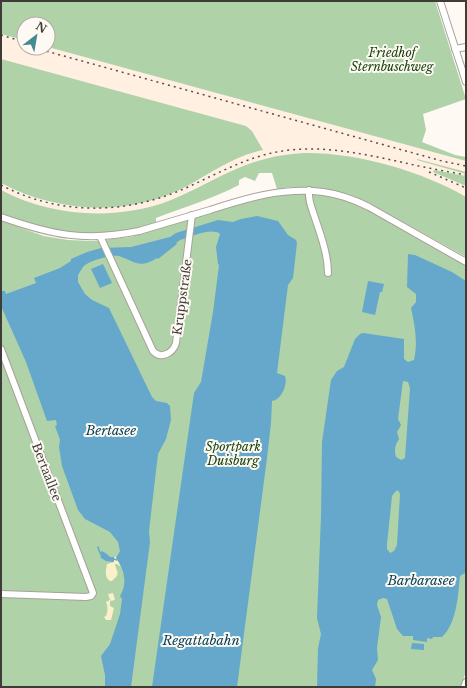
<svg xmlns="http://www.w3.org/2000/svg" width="467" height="688" font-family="'Libre Baskerville',serif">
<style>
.built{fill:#fff0e1}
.green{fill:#afd2a8}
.sand{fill:#faf0ca}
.water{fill:#65a8cb;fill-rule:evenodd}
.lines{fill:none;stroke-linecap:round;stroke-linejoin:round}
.stream{stroke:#65a8cb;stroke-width:1.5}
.minor-casing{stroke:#a9a198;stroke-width:8}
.minor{stroke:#fff;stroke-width:6}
.rail{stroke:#54514d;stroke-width:1.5;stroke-dasharray:2 4;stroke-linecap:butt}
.labels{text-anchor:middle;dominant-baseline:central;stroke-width:4;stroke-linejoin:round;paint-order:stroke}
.park-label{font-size:12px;font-style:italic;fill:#15400c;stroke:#fef9f3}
.street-label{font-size:12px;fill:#3f3c38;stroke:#fef9f3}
.water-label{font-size:13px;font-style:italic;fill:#044059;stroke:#fef9f3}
</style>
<rect width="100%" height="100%" fill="#fef9f3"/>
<path class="built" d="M1,34L24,40V48H48V47L466,161V176L434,170L433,171L466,186V197L435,181L413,173L382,164L320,153L290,154L265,159L227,173L170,200L156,205L126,212L96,214L74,212L44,207L15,197L1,190V183L26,195L54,204L66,206L96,208L125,206L139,203L168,194L188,185L222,165L239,157L262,150L246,126L1,59Z"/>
<g class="green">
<path d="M1,1H435L466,99L423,114L426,130L422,142L455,155L466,157V161L48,47V24H24V40L1,34Z"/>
<path d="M1,59L246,126L252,131L263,150C235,156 213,171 189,185C130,217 60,214 1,183Z"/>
<path d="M304,153C355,152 422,171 466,197V257L371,204L351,195L310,188L291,187L277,189L272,173H259L255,181L245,177L239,180V185C212,199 184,207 156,218V224L139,229L100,234L61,232L1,215V190C52,217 117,221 171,200C203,187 232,167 265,159C278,155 291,154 304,153Z"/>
<path d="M417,159L466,172V174L417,160Z"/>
<path d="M434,170L466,176V186L433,172Z"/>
<path d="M310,192L330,196L357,204L466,264V671L461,687H1V221L44,236L68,240L93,241L131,237L266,196Z"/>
</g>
<g class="sand">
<path d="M114,557H116L121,567L117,564H115C117,574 121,573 112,581H110C104,578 106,569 107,564L114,562Z"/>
<path d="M113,593L115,600L110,601V606L114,608L111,620H106L104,617L106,616C108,611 108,606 106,602L110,600L108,594Z"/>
</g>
<g class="water">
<path d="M257,216L278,221L288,235L296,240L297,243L293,278L288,285L277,373L285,376C288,385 281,400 272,401L271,423L267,458L237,687H152L194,393L201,382L213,312L219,265L218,264L216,247L220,234C212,227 190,237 180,240L176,243L177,244L158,259L157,258C139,269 136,262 119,256C111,254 88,261 83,267C81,270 80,272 78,275V282L85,294L92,300L109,308L152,397L156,401L167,403L170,406L171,420L166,439L158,454L149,531L150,542L131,687H105V675L101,656L110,644L120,614L122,599L120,596C128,583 124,569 116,558L120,551L118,542L110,532L85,519L78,510L62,466L59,447L60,440L55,426L57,425L56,420L47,421L26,362L1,306V291H5L6,294L36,283L34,278L60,268L71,261V259L87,252L101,248L131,247L170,237L176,233L218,220L233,222L241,219Z"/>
<path d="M408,254L415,255L452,272L466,281L465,573L460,576C458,595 457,623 442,637H433L432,639L427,638V642L413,640V636H403L397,629L387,599L383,598L378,600L377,605L381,617L377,648L378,660L372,670L376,679L375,687H317L318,648L321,634L317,618L321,516L322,442L331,380L337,371L344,367L355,339L360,334L363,333L404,339V359L408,362L414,360C418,342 415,326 411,308L416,302V294L407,287ZM403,381L408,382L410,388L405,458L401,460L396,457C394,450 395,445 399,439L397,432L401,425L398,419ZM398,490L400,494L397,545L394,551L390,553L387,549V544L392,496L395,492Z"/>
<path d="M103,264L112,283L100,288L91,269Z"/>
<path d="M368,281L384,284L382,292H380L375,315L362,312Z"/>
<path d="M102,551L107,554L110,557H114V562L106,561L101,558L100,553Z"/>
<path d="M412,643L424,644V650L411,649Z"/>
</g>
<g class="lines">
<g class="stream">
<path d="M98,547L100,553"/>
<path d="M114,559L117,560"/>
</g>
<g class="minor-casing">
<g id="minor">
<path d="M440,1L466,82"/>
<path d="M455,49L466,47"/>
<path d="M309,190C308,200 311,206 314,215C320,233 328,254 328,273"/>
<path d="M1,217C52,235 86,242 139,231C163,224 186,217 210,210C247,198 283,187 323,192C339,194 355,200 369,207L466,262"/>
<path d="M100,236L153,351C161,360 173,353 176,343L192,215"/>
<path d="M1,349L93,593L91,596L86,597L1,594"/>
<path d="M464,687L466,682"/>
</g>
</g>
<use href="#minor" class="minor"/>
<g class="rail">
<path d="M1,35L24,42"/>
<path d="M35,48L442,161L466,166"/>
<path d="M429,172L466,188"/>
<path d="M1,185C60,216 127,215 188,187C221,172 252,154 290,150C327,146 364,154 401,162C422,167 444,171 466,175"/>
</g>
</g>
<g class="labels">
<g class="park-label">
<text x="392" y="52">Friedhof<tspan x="392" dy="14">Sternbuschweg</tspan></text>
<text x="233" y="446">Sportpark<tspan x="233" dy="14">Duisburg</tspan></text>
</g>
<g class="street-label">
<text transform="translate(182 297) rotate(-82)">Kruppstraße</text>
<text transform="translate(47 472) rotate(69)">Bertaallee</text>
</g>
<g class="water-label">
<text x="111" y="430">Bertasee</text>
<text x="421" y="580">Barbarasee</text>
<text x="201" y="640">Regattabahn</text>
</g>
</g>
<rect width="467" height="688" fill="none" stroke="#3f3c38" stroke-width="4"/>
<g transform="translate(36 36) rotate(31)"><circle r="19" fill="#fef9f3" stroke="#b2ada8"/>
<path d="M0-3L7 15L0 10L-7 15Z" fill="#438a92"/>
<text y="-6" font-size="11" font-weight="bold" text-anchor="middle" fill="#3f3c38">N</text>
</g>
</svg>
